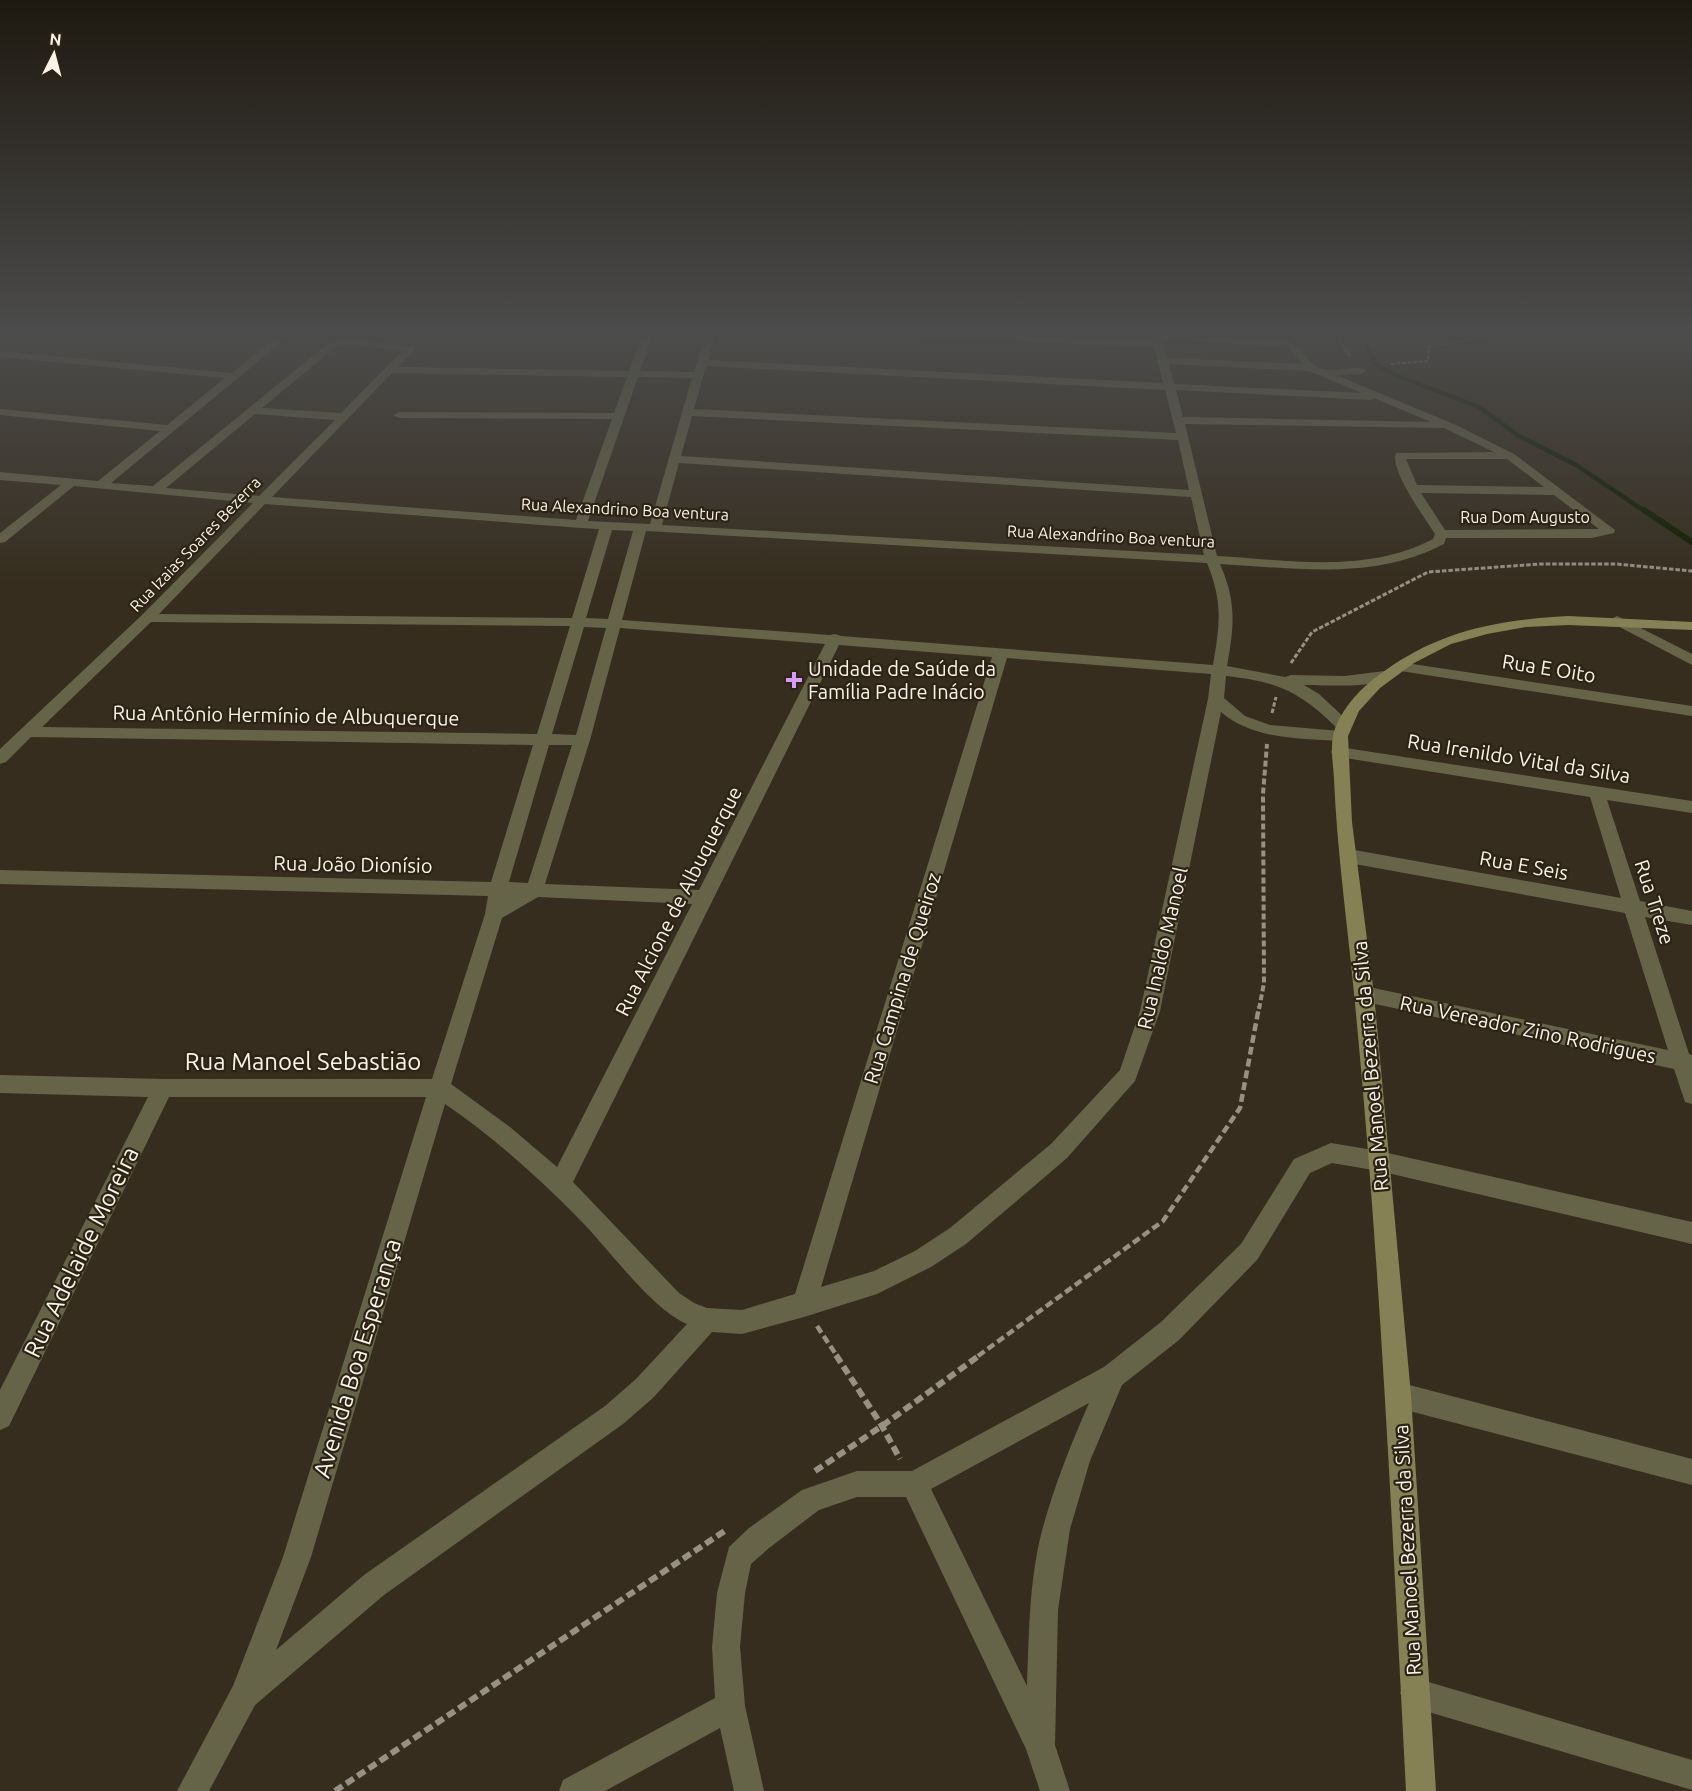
<svg xmlns="http://www.w3.org/2000/svg" width="1692" height="1791" font-family="Ubuntu,sans-serif">
<style>
.lines{fill:none;stroke-linecap:round;stroke-linejoin:round}
.stream-far1{stroke:#111e00;stroke-width:4.5}
.stream{stroke:#111e00;stroke-width:6}
.path-far4{stroke:#989084;stroke-width:2;stroke-dasharray:4 1.5;stroke-linecap:butt}
.path-far3{stroke:#989084;stroke-width:3;stroke-dasharray:4.5 2;stroke-linecap:butt}
.path-far2{stroke:#989084;stroke-width:4;stroke-dasharray:6 3;stroke-linecap:butt}
.path-far1{stroke:#989084;stroke-width:4.5;stroke-dasharray:8 4;stroke-linecap:butt}
.path{stroke:#989084;stroke-width:6;stroke-dasharray:9 4.5;stroke-linecap:butt}
.street{fill:#666448;fill-rule:evenodd}
.secondary{fill:#858154;fill-rule:evenodd}
.poi-dot{fill:#d99af7;stroke:#2c2315;stroke-width:2}
.labels{text-anchor:middle;dominant-baseline:central;stroke-width:4.5;stroke-linejoin:round;paint-order:stroke}
.far-street-label{font-size:16px;fill:#f9f3e9;stroke:#2c2315}
.poi-label{font-size:20px;fill:#f9f3e9;stroke:#2c2315;text-anchor:start}
.street-label{font-size:20px;fill:#f9f3e9;stroke:#2c2315}
.near-street-label{font-size:24px;fill:#f9f3e9;stroke:#2c2315}
</style>
<rect width="100%" height="100%" fill="#362d1e"/>
<g class="lines">
<path class="stream-far1" d="M1367,335V344L1374,363L1395,375L1479,407L1519,436L1576,465L1646,512"/>
<path class="stream" d="M1644,510L1692,542"/>
<g class="path-far4">
<path d="M1335,335L1350,356"/>
<path d="M1391,364L1428,361L1429,347L1492,335"/>
</g>
<g class="path-far3">
<path d="M1291,663L1312,632L1428,572L1540,564H1616L1692,571"/>
<path d="M1272,713L1276,697"/>
</g>
<path class="path-far2" d="M1259,1009L1264,983L1263,794L1267,744"/>
<g class="path-far1">
<path d="M817,1326L837,1356"/>
<path d="M978,1356L1163,1221L1240,1108L1259,1007"/>
</g>
<g class="path">
<path d="M836,1355L882,1426L900,1459"/>
<path d="M815,1471L882,1426L980,1355"/>
<path d="M335,1791L726,1530"/>
</g>
<g class="street">
<path d="M279,335H290L111,483L153,486L330,342L348,338L414,347V351L398,367L629,371L642,335H652L640,371L694,372L705,335H715L708,360L1163,383L1154,347L927,338L922,335H1002L1153,341L1151,335L1289,341C1302,346 1305,360 1317,367C1330,374 1350,366 1365,369L1366,371L1361,374L1336,375L1456,425L1514,454L1615,530L1614,533L1592,538H1446L1444,544C1373,581 1296,568 1220,564C1237,603 1234,626 1227,666L1285,677L1291,675L1344,676L1385,671L1392,676C1382,689 1321,685 1304,685L1319,694L1348,721L1351,725L1343,730L1338,729C1299,691 1279,682 1226,676L1224,698L1245,716L1270,725L1340,731L1346,732L1348,736L1346,740L1340,741C1299,738 1254,740 1221,712L1160,1011L1135,1081L1067,1158L966,1244L931,1267L877,1294L804,1317L742,1334L712,1332L654,1397L623,1424L384,1595L255,1705L209,1791H177L233,1686L283,1557L426,1097H169L9,1426L0,1430V1390L148,1097L0,1093V1075L163,1079H432L485,914L488,896L0,884V870L491,882L533,745L31,737L6,762L0,764V749L142,615L253,503L74,486L5,542L0,543V533L61,485L0,480V472L98,481L160,431L0,415V409L167,425L225,378L0,357V351L232,373ZM1162,339L1287,347L1303,364L1167,358ZM348,344L402,351L341,413L262,408L337,346ZM1169,364L1309,371L1362,393L1174,384ZM706,366L1165,390L1176,433L694,409ZM392,373L627,377L614,413L399,412L393,415L399,418L612,419L576,520L272,497ZM638,377L692,378L650,524L588,521ZM1176,390L1370,400L1374,398L1431,422L1183,417ZM255,414L335,420L259,496L166,488ZM692,416L1178,440L1189,490L681,456ZM1185,424L1444,428L1494,452L1396,453C1389,469 1425,518 1435,534L1433,539C1366,574 1290,560 1217,556ZM1406,459H1507L1544,487L1417,485ZM679,463L1191,497L1204,555L662,525ZM1421,493L1554,495L1599,529L1445,530ZM265,504L581,528L599,529L572,618L159,614ZM612,530L633,531L608,619L586,618ZM646,531L1207,563C1223,602 1220,624 1213,665L841,636L835,634L830,635L622,620ZM151,622L570,626L537,734L42,727ZM584,627L606,628L576,735L552,734ZM620,628L825,644L699,890L545,884L590,740ZM839,645L992,657L795,1294L742,1310L707,1308L694,1303L679,1293L573,1182ZM1007,658L1211,674L1208,699L1140,1011L1120,1070L1051,1144L950,1228L915,1251L874,1271L821,1287ZM549,745H572L528,883L509,882ZM538,897L692,904L557,1167L510,1127L451,1084L502,918ZM445,1104C495,1138 540,1179 583,1223C611,1252 652,1309 687,1324L636,1379L605,1406L364,1575L276,1650L311,1557Z"/>
<path d="M1617,616L1692,654V665L1612,623L1610,620Z"/>
<path d="M1399,662L1692,706V716L1394,670L1392,667Z"/>
<path d="M1339,747L1692,801V813L1607,800L1640,901L1692,911V925L1645,917L1689,1054L1692,1055V1104L1685,1102L1674,1069L1357,1000L1354,994L1357,988L1364,986L1668,1050L1625,913L1349,863L1343,861L1340,856L1343,851L1349,849L1621,898L1590,797L1333,756L1331,752L1333,748Z"/>
<path d="M1331,1143L1379,1151L1692,1222V1244L1379,1171L1332,1163L1310,1173L1257,1260L1179,1340L1122,1385L1090,1461L1070,1529L1058,1610L1055,1745L1070,1791H1040L1026,1749L906,1497H857L819,1510L769,1548L751,1564L745,1593L740,1647L745,1706L764,1791H734L720,1728L605,1791H559L563,1780L715,1698L712,1647L717,1593L729,1547L749,1528L802,1490L857,1471H912L1104,1367L1161,1322L1241,1244L1294,1159ZM1089,1403C1071,1444 1055,1484 1043,1527C1029,1578 1029,1634 1027,1686L931,1489Z"/>
<path d="M1398,1382L1692,1459V1485L1398,1408L1389,1404L1385,1395L1389,1386Z"/>
<path d="M1415,1678L1692,1760V1790L1415,1708L1405,1703L1400,1693L1405,1683Z"/>
</g>
<path class="secondary" d="M1568,616L1692,622V630L1568,625L1526,627L1487,634L1451,644L1414,663L1380,688L1359,711L1348,736L1352,822L1374,994L1411,1395L1436,1791H1406C1392,1525 1380,1258 1354,993C1347,921 1337,850 1334,779C1333,762 1329,741 1336,726C1345,705 1361,688 1379,675C1437,631 1496,620 1568,616Z"/>
</g>
<linearGradient id="sky" x2="0" y2="1"><stop stop-color="#1e1910"/><stop offset="0.57" stop-color="#4c4c4c"/><stop offset="1" stop-color="#4c4c4c" stop-opacity="0"/></linearGradient>
<rect width="1692" height="586" fill="url(#sky)"/>
<path class="poi-dot" d="M791 671h6v6h6v6h-6v6h-6v-6h-6v-6h6z"/>
<g class="labels">
<g class="far-street-label">
<text transform="translate(625 509) rotate(3)">Rua Alexandrino Boa ventura</text>
<text x="1525" y="517">Rua Dom Augusto</text>
<text transform="translate(1111 536) rotate(3)">Rua Alexandrino Boa ventura</text>
<text transform="translate(195 544) rotate(-46)">Rua Izaias Soares Bezerra</text>
</g>
<g class="poi-label">
<text x="808" y="668">Unidade de Saúde da<tspan x="808" dy="23">Família Padre Inácio</tspan></text>
</g>
<g class="street-label">
<text transform="translate(1549 668) rotate(9)">Rua E Oito</text>
<text transform="translate(286 715) rotate(1)">Rua Antônio Hermínio de Albuquerque</text>
<text transform="translate(1519 758) rotate(9)">Rua Irenildo Vital da Silva</text>
<text transform="translate(353 864) rotate(1)">Rua João Dionísio</text>
<text transform="translate(1524 865) rotate(10)">Rua E Seis</text>
<text transform="translate(678 901) rotate(-63)">Rua Alcione de Albuquerque</text>
<text transform="translate(1655 902) rotate(72)">Rua Treze</text>
<text transform="translate(1162 948) rotate(-77)">Rua Inaldo Manoel</text>
<text transform="translate(902 978) rotate(-73)">Rua Campina de Queiroz</text>
<text transform="translate(1528 1029) rotate(12)">Rua Vereador Zino Rodrigues</text>
<text transform="translate(1370 1066) rotate(-95)">Rua Manoel Bezerra da Silva</text>
<text transform="translate(1407 1550) rotate(-93)">Rua Manoel Bezerra da Silva</text>
</g>
<g class="near-street-label">
<text x="303" y="1061">Rua Manoel Sebastião</text>
<text transform="translate(81 1252) rotate(-64)">Rua Adelaide Moreira</text>
<text transform="translate(357 1358) rotate(-73)">Avenida Boa Esperança</text>
</g>
</g>
<g transform="translate(54 54) rotate(6)" stroke="#2c2315" stroke-width="4.5" paint-order="stroke">
<path d="M0-4.5L10 22L0 15L-10 22Z" fill="#f9f3e9"/>
<text y="-9" font-size="16" font-weight="bold" text-anchor="middle" fill="#f9f3e9">N</text>
</g>
</svg>
